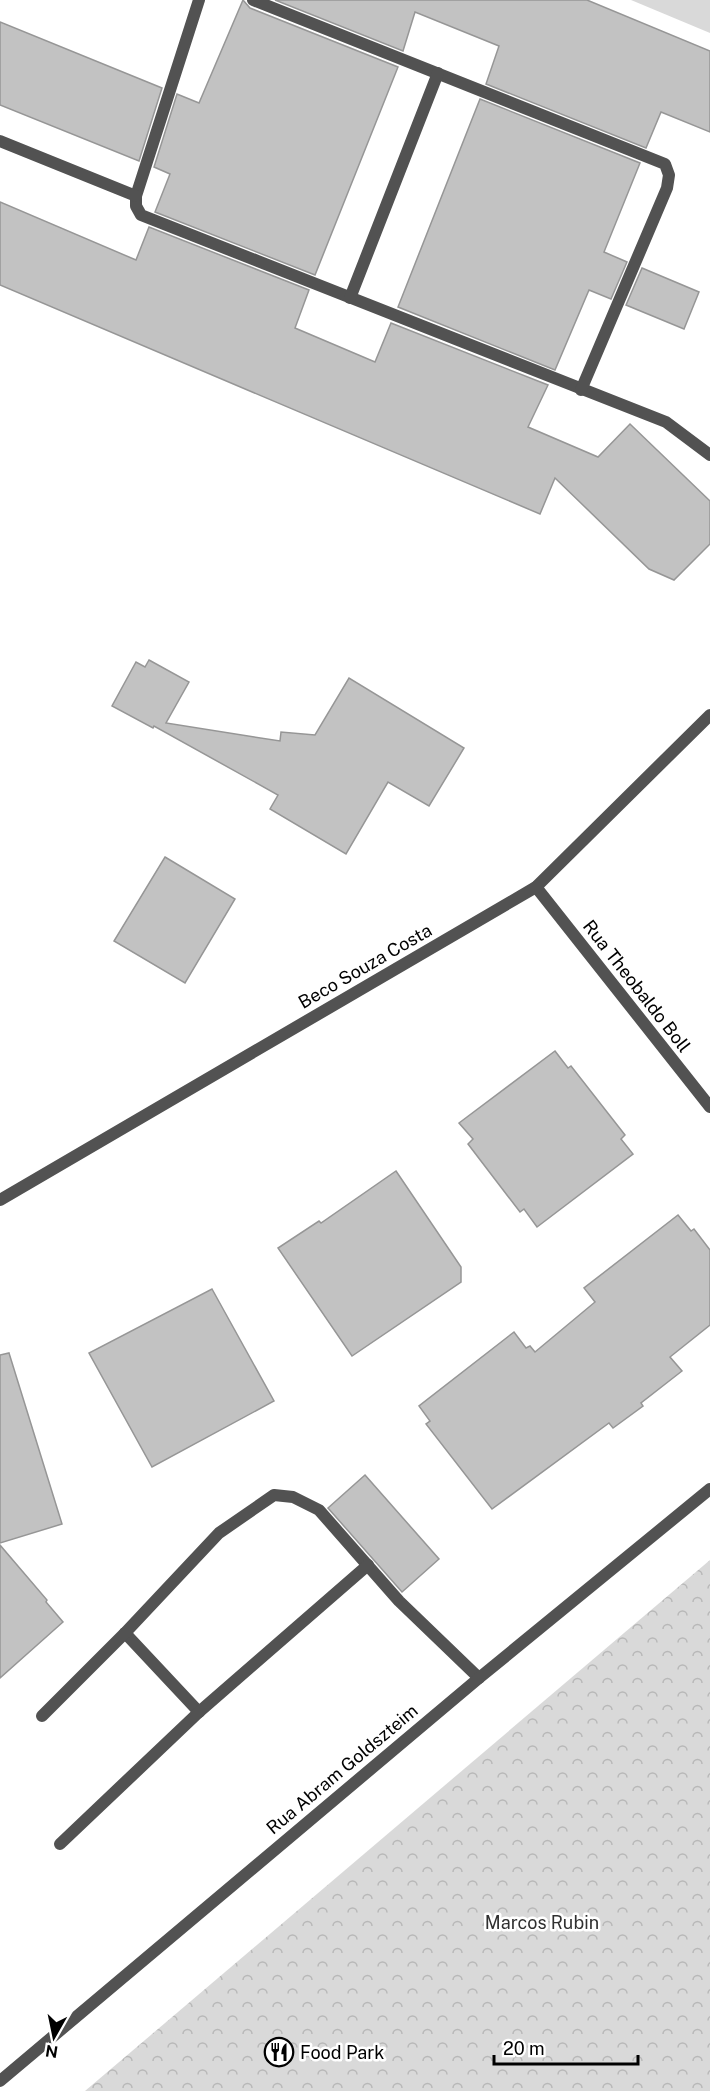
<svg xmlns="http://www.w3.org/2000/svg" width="710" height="2091" font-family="'Public Sans',sans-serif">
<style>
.green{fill:#d9d9d9}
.park{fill:url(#park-crowns)}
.building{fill:#c2c2c2;stroke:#969696;stroke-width:1.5}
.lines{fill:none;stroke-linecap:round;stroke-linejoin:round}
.service{stroke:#525252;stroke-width:12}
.minor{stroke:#525252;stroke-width:12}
.tertiary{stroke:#525252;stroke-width:12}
.labels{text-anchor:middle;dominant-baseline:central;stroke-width:5;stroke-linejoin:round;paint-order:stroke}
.street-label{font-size:18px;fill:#000;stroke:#fff}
.park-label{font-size:18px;fill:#303030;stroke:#fff}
.poi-label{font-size:18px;fill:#000;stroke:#fff;text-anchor:start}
</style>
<defs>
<pattern id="park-crowns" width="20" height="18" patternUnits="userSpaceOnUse" patternTransform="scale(1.5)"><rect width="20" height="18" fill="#d9d9d9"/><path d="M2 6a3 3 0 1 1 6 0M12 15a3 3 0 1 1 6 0" fill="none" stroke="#b8b8b8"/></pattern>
</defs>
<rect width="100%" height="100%" fill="#fff"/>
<path class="green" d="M631,0H710V33Z"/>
<path class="park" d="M710,1560V2091H85Z"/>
<g class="building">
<path d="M243,0L250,8L398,67L315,275L155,212L170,174L154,167L177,94L199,103Z"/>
<path d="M275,0H587L710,51V132L661,112L646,148L486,84L499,46L415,12L403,51Z"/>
<path d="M0,22L162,88L139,161L0,105Z"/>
<path d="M480,99L640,163L604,252L627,262L611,299L589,290L555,370L398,307Z"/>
<path d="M0,202L136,260L149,227L309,290L295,328L375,362L391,323L548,385L528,427L598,457L630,424L710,501V544L674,580L649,569L555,478L540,514L0,285Z"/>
<path d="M642,268L699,292L684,329L626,305Z"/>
<path d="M149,660L189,682L166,723L280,741L281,732L315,735L349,678L464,748L429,806L388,782L346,854L270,809L278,795L154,726L153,728L112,706L136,662L145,667Z"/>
<path d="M165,857L235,899L185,983L114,941Z"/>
<path d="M555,1051L568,1068L571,1066L625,1135L621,1139L633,1154L537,1227L524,1209L520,1212L468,1144L473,1139L459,1123Z"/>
<path d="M396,1171L461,1267V1282L352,1356L278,1248L319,1221L321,1223Z"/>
<path d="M678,1215L691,1231L694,1229L710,1250V1325L670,1357L682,1371L641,1403L643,1406L613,1428L609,1423L492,1509L426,1424L430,1421L419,1406L514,1332L526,1348L530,1346L535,1352L595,1302L584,1288Z"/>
<path d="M212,1289L274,1401L152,1467L89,1353Z"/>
<path d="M9,1353L62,1524L0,1543V1355Z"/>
<path d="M365,1475L439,1559L402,1592L328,1508Z"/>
<path d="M0,1545L47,1600L46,1602L63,1622L0,1678Z"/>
</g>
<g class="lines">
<g class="service">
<path d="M199,0L136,196V206L141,215L666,422L710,455"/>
<path d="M253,0L665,164L669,175L667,188L581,390"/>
<path d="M0,141L136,196"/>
<path d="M350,298L438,73"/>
<path d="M125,1633L199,1712"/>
<path d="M42,1716L125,1633L219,1533L274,1495L293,1497L319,1510L399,1601L479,1678"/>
<path d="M60,1844L199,1712L368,1565"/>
</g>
<g class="minor">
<path d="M536,887L710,1107"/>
<path d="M0,2081L479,1678L710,1489"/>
</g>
<path class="tertiary" d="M0,1200L536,887L710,715"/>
</g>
<defs>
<g id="restaurant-ring" transform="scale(1.5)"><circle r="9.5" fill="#fff" stroke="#000" stroke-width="1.5"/><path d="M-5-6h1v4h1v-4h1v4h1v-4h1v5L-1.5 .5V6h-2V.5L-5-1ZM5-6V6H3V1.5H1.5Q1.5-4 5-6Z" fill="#000"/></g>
</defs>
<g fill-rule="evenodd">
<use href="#restaurant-ring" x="279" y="2052"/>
</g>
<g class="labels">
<g class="street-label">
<text transform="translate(365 966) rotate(-30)">Beco Souza Costa</text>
<text transform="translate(637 986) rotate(52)">Rua Theobaldo Boll</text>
<text transform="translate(342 1769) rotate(-40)">Rua Abram Goldszteim</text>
</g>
<g class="park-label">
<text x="542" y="1922">Marcos Rubin</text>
</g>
<g class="poi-label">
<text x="300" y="2052">Food Park</text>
</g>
</g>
<g transform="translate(54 2037) rotate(189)" stroke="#ffffff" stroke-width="4.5" paint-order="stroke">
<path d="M0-4.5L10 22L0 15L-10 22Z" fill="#000000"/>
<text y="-9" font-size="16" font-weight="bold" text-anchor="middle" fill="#000000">N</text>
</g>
<path d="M494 2055v9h144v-9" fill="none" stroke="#000000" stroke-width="3"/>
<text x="503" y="2055" font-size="18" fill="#000000" stroke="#ffffff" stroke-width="4.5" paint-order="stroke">20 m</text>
</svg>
